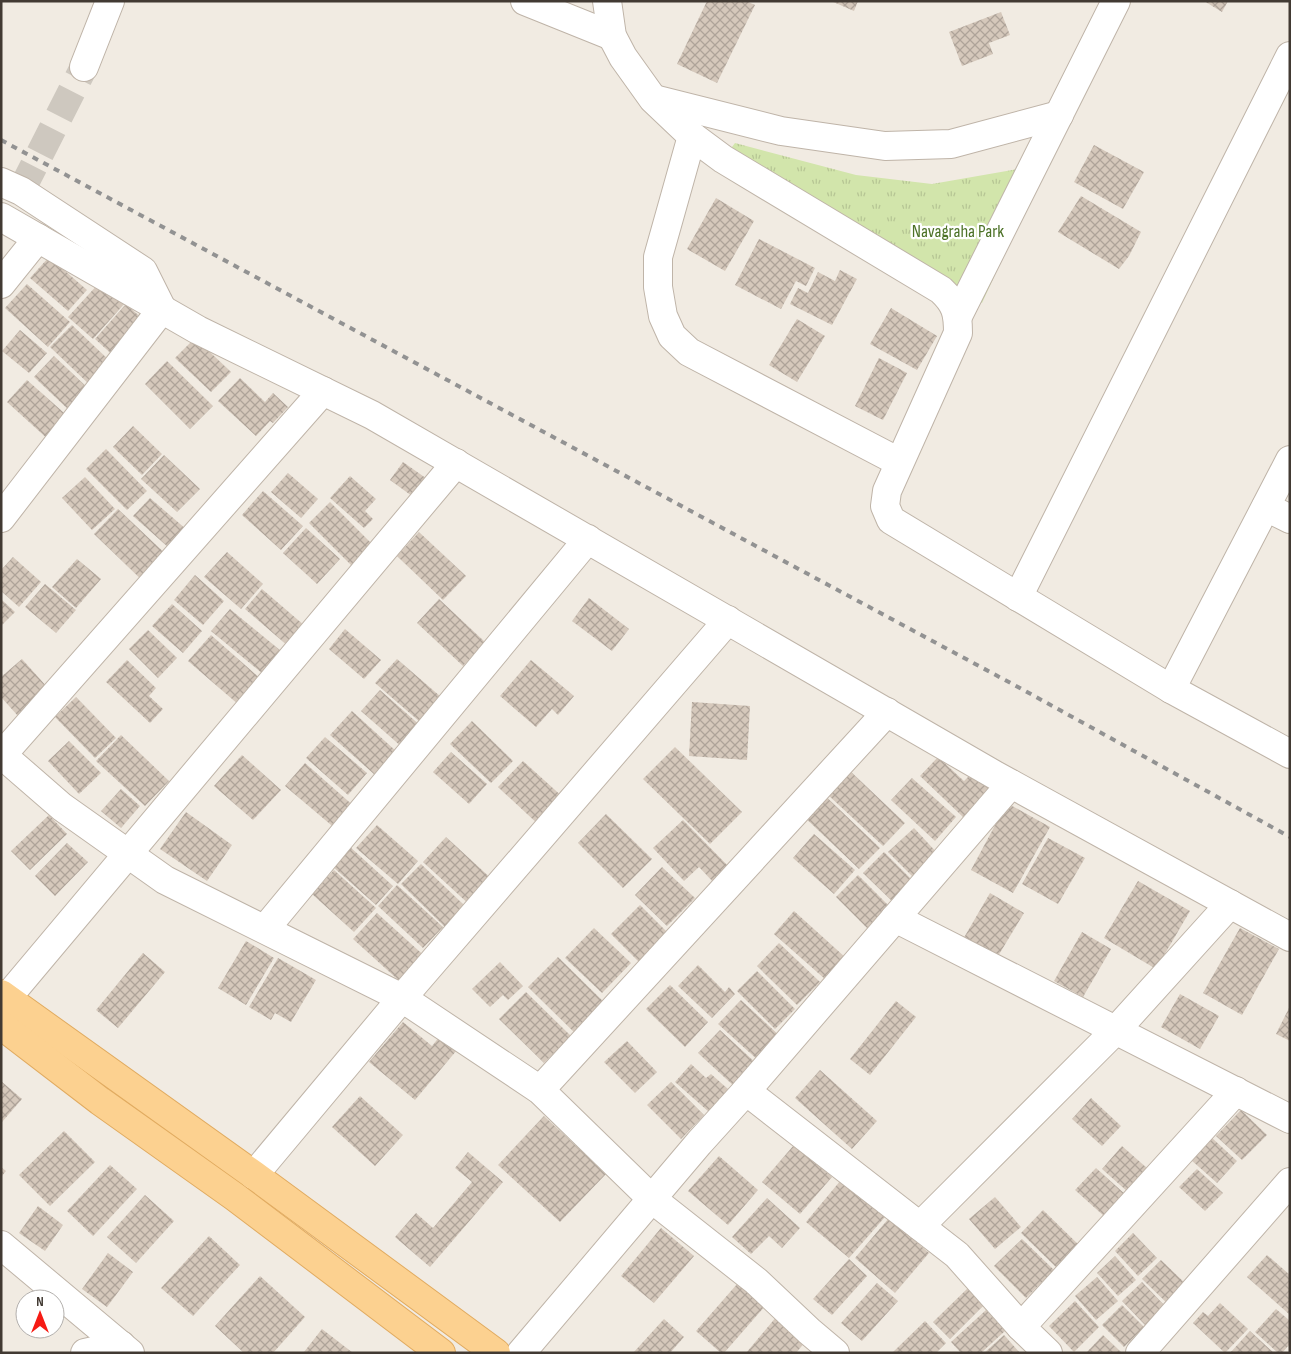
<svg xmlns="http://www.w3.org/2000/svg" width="1291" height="1354" font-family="'Sofia Sans Condensed',sans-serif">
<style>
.park{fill:url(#park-tufts)}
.building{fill:url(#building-cross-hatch)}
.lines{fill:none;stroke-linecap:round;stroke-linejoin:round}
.minor-tunnel{stroke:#cec8bf;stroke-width:28;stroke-dasharray:28 14;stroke-linecap:butt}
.minor-casing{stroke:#bfb4a8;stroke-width:30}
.major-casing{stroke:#e1ab60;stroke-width:30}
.minor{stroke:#fff;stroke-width:28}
.major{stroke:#fcd190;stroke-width:28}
.rail{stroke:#929292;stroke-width:4;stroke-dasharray:6 6;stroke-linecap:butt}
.labels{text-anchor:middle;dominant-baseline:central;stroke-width:4.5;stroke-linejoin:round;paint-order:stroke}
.park-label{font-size:18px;fill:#4d7228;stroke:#fff}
</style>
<defs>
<pattern id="park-tufts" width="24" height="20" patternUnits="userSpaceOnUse" patternTransform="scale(1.25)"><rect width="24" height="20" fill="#d2e5ab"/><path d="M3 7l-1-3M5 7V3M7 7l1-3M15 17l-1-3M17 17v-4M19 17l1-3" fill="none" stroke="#b6c594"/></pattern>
<pattern id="building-cross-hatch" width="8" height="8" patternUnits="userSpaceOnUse" patternTransform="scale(1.25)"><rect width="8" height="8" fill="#d5c8bb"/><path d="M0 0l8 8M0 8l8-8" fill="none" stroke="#aea399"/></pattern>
</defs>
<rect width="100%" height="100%" fill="#f1ebe2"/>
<path class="park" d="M735,143L856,175L932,184L1046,164L982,303L723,159Z"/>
<g class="building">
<path d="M707,1H746L755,5L717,83L677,64Z"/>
<path d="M831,1H858L854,11Z"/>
<path d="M1204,1H1228L1222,12Z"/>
<path d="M1001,12L1010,35L989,43L993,54L962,66L949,32Z"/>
<path d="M1094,145L1144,172L1123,209L1074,182Z"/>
<path d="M1081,196L1141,232L1129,256L1119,269L1058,232Z"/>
<path d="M716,198L754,221L725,271L687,249Z"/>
<path d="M759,239L815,268L806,286L796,281L781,309L735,285Z"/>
<path d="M49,257L87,290L68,311L30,278Z"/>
<path d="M840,270L857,279L832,325L790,304L798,288L808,293L818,272L835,281Z"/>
<path d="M100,282L125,303L93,339L68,317Z"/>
<path d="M27,284L70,322L48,347L5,308Z"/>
<path d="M126,304L147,323L116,358L95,339Z"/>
<path d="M891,308L937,336L917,370L870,344Z"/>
<path d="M797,319L825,336L797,382L769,365Z"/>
<path d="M72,325L113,364L92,387L50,347Z"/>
<path d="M20,330L47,353L29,373L2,351Z"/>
<path d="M195,338L231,372L211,392L175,358Z"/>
<path d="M54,356L92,392L72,413L34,377Z"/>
<path d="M879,358L907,373L883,420L855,406Z"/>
<path d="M167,361L213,406L190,429L145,384Z"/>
<path d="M240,378L265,402L273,393L288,407L273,423L270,421L256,436L218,401Z"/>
<path d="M27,380L72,420L51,442L7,402Z"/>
<path d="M133,426L162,454L142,475L113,447Z"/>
<path d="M106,449L147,491L127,510L86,469Z"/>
<path d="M164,455L200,489L177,512L141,479Z"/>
<path d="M403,462L430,481L416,499L390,480Z"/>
<path d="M288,473L318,499L301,518L271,492Z"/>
<path d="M350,476L376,499L365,511L373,519L364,528L330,498Z"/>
<path d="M85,477L115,509L92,530L62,498Z"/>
<path d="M263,491L303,526L281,550L242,515Z"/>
<path d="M150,498L194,536L177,555L133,516Z"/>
<path d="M330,502L373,545L352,566L309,523Z"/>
<path d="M118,509L172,560L147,585L94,534Z"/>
<path d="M306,528L340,559L317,584L283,553Z"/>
<path d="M419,532L466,576L443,600L397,556Z"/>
<path d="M227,552L263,584L241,609L204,577Z"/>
<path d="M13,557L41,582L19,607L1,591V570Z"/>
<path d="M77,559L101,579L76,608L52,587Z"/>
<path d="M195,575L224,601L203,625L174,600Z"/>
<path d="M45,584L76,610L56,633L25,607Z"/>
<path d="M262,589L305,626L288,646L245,609Z"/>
<path d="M589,598L629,629L612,651L572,621Z"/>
<path d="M1,599L15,612L1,626Z"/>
<path d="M439,599L485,642L463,666L417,623Z"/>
<path d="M172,604L202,631L183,653L152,626Z"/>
<path d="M230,609L281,651L263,674L211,631Z"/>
<path d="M345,629L381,660L364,679L329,649Z"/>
<path d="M148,630L177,658L158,678L129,649Z"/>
<path d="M211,635L262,680L239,705L188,661Z"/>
<path d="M22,659L48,688L18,716L1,697V677Z"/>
<path d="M397,659L441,697L420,722L375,683Z"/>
<path d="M127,660L156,688L149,696L163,709L150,723L106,682Z"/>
<path d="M531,660L574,696L558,715L552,709L536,727L500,696Z"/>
<path d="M380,690L422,727L403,748L361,711Z"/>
<path d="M76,697L116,738L95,758L55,717Z"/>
<path d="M692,702L750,706L747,760L689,756Z"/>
<path d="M352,711L397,752L375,775L330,735Z"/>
<path d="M472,721L513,761L491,783L450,744Z"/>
<path d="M121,735L169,781L145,806L96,761Z"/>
<path d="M325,737L367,773L348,795L306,758Z"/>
<path d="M69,741L101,773L79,794L48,761Z"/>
<path d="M675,747L742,812L710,844L643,779Z"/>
<path d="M451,752L487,784L469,804L433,772Z"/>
<path d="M242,755L281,790L253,820L214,786Z"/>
<path d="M938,757L964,781L973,772L990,789L963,817L920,776Z"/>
<path d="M523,761L565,799L540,826L498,787Z"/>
<path d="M305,763L356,808L337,830L285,786Z"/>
<path d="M849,770L905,823L883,846L827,794Z"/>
<path d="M912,778L956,817L935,841L891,800Z"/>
<path d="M121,789L140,806L121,828L101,811Z"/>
<path d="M820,791L880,848L859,869L799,812Z"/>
<path d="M1007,803L1050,827L1013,893L971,870Z"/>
<path d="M186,812L232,845L207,881L160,849Z"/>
<path d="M606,814L652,859L623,888L578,843Z"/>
<path d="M49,815L67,834L30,870L11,851Z"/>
<path d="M683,820L732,870L716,885L699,867L684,881L653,848Z"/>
<path d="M377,825L418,861L398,884L356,848Z"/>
<path d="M914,828L940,856L915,879L888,852Z"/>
<path d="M814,834L855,870L834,894L793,858Z"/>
<path d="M446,837L495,882L472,907L423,862Z"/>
<path d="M1048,838L1085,858L1058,904L1022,884Z"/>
<path d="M67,843L88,862L55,896L35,876Z"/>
<path d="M349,846L393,886L376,905L332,866Z"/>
<path d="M884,852L916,884L895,904L863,873Z"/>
<path d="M421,864L466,907L446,928L401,884Z"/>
<path d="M662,867L695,898L667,926L635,895Z"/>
<path d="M334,870L376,908L354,932L312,894Z"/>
<path d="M858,875L892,909L870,931L836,897Z"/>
<path d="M1138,881L1190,911L1156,969L1104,938Z"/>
<path d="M397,885L443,927L423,948L378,906Z"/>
<path d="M990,893L1024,913L995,961L962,941Z"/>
<path d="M640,905L672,937L643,966L611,934Z"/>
<path d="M794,911L846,958L826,980L774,934Z"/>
<path d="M377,913L430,961L406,987L353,939Z"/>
<path d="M594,928L631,963L602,993L565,958Z"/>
<path d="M1240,928L1279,949L1242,1015L1203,993Z"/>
<path d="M1082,932L1111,949L1083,997L1054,981Z"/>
<path d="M246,941L274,958L246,1005L218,988Z"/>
<path d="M779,943L820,982L797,1005L757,966Z"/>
<path d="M143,953L165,972L118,1028L96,1010Z"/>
<path d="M558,957L610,1008L580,1038L528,987Z"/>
<path d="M278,958L316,980L291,1022L275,1013L271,1020L249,1007Z"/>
<path d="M500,962L523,986L508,1000L503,995L490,1007L472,989Z"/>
<path d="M698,965L725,992L729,987L735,994L712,1018L678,986Z"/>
<path d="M757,971L795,1009L775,1029L737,991Z"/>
<path d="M670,985L708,1022L685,1047L646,1009Z"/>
<path d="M526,992L571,1036L544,1063L499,1019Z"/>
<path d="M1180,994L1219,1016L1200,1049L1161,1027Z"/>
<path d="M741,1000L782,1038L760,1062L718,1024Z"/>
<path d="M896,1001L916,1017L870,1075L850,1059Z"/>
<path d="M1290,1006V1041L1276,1034Z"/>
<path d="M403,1022L432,1046L440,1036L457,1050L415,1100L369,1062Z"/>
<path d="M720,1030L758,1065L736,1088L698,1053Z"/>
<path d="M627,1041L657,1072L635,1093L604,1062Z"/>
<path d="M691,1064L706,1078L711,1074L729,1090L709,1112L675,1082Z"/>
<path d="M820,1070L877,1121L852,1149L795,1098Z"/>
<path d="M1,1081L22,1099L2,1122L1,1121Z"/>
<path d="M671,1082L704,1115L681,1139L647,1105Z"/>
<path d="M360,1096L403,1135L375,1166L332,1127Z"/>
<path d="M1091,1098L1121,1126L1102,1146L1072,1119Z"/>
<path d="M1241,1110L1267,1135L1242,1160L1216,1136Z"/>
<path d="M544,1116L606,1174L560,1222L498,1165Z"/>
<path d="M64,1131L95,1162L50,1206L19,1175Z"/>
<path d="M1211,1137L1237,1161L1217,1183L1190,1159Z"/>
<path d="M794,1145L832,1177L800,1214L762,1182Z"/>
<path d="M1122,1146L1148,1169L1128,1192L1102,1169Z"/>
<path d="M468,1152L503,1182L430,1267L395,1237L416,1213L433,1228L472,1182L455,1168Z"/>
<path d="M719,1156L758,1190L728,1225L688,1191Z"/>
<path d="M110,1165L137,1189L93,1236L67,1211Z"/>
<path d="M1,1167L6,1171L1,1177Z"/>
<path d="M1096,1168L1126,1195L1105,1217L1075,1190Z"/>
<path d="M1197,1169L1223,1193L1205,1211L1179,1187Z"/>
<path d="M841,1180L885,1217L849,1258L806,1222Z"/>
<path d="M145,1195L174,1221L136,1263L107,1237Z"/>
<path d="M995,1197L1021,1227L995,1249L969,1219Z"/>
<path d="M767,1198L800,1228L782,1248L769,1236L751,1254L732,1237Z"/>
<path d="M38,1206L63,1225L45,1251L19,1233Z"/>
<path d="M1043,1210L1083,1249L1061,1272L1021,1233Z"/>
<path d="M889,1218L929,1253L895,1293L855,1258Z"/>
<path d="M661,1228L694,1256L654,1303L621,1276Z"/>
<path d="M1133,1233L1157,1258L1138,1276L1115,1251Z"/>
<path d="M209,1236L240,1265L193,1316L161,1288Z"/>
<path d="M1022,1239L1054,1270L1026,1298L994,1266Z"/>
<path d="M108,1253L133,1272L107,1307L82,1289Z"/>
<path d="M1267,1255L1290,1275V1315L1247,1277Z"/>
<path d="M1115,1256L1136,1280L1118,1296L1097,1273Z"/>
<path d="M849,1259L867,1276L832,1315L813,1299Z"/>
<path d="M1161,1260L1189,1287L1170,1306L1142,1279Z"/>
<path d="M260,1276L305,1317L273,1353H244L215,1326Z"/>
<path d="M1097,1277L1118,1301L1096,1320L1075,1296Z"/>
<path d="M1142,1282L1166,1307L1146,1326L1122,1301Z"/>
<path d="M738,1283L765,1306L724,1353H721L696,1331Z"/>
<path d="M877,1283L898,1301L862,1341L841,1323Z"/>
<path d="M969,1287L985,1304L950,1339L933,1322Z"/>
<path d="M1075,1301L1099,1327L1074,1352L1049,1326Z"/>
<path d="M1220,1303L1248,1329L1225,1353L1193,1323L1203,1312L1208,1316Z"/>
<path d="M1122,1305L1144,1327L1124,1347L1102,1325Z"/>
<path d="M1276,1309L1290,1321V1344L1282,1353H1278L1255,1332Z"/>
<path d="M986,1310L1005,1331L981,1353H961L951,1342Z"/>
<path d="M777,1316L806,1341L796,1353H746Z"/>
<path d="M664,1319L684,1337L670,1353H633Z"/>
<path d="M925,1321L946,1343L936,1353H892Z"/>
<path d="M322,1329L353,1353L304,1352Z"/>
<path d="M1250,1331L1274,1353H1230Z"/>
<path d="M1004,1335L1020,1353H984Z"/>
<path d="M1103,1335L1122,1353H1086Z"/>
</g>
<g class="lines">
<path class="minor-tunnel" d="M21,191L84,67"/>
<g class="minor-casing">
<g id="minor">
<path d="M525,1L612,36"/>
<path d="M607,1L612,36L623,57L653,99L692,136L723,159L941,290C956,304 958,313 958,333L887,491L885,506L891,520L1171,689L1290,754"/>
<path d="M84,67L110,1"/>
<path d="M654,99L781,131L885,146L951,144L1059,115"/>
<path d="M692,136L658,257V287L663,316L672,336L689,352L899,462"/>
<path d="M1,182L21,191L143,271L162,309L1,518"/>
<path d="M1,217L198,330L372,415L995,775L1290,937"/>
<path d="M1,284L38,238"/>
<path d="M958,316L1116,1"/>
<path d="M1266,507L1290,519"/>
<path d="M1018,597L1290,56"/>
<path d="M1171,689L1290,460"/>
<path d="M1,754L62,807L165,880L402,998L540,1090L652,1199L756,1281L809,1331L835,1353"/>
<path d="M2,755L323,391"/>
<path d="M895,918L1290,1119"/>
<path d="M265,929L588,539"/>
<path d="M6,999L456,463"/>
<path d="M540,1090L887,712"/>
<path d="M746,1091L1011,784"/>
<path d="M254,1175L402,998L728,620"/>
<path d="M920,1226L1116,1030L1230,904"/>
<path d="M1,1245L130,1353"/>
<path d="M1021,1327L1236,1091"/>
<path d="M85,1353L121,1345"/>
<path d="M521,1353L699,1143L746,1091L957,1255L1021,1327L1048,1353"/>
<path d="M1140,1353L1290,1182"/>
</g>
</g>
<g class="major-casing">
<g id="major">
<path d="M1,994L254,1175L496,1353"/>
<path d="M1,1025L100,1101L235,1197L441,1353"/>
</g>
</g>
<use href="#minor" class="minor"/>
<use href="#major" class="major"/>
<path class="rail" d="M1,140L1018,687L1290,837"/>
</g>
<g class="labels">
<g class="park-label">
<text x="958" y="231">Navagraha Park</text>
</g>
</g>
<rect width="1291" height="1354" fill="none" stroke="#423a33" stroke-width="5"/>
<g transform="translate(40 1314)"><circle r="24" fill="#ffffff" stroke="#b3b0ad"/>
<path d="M0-4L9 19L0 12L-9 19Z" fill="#f61b14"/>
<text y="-8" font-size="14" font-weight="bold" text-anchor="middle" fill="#423a33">N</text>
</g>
</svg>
